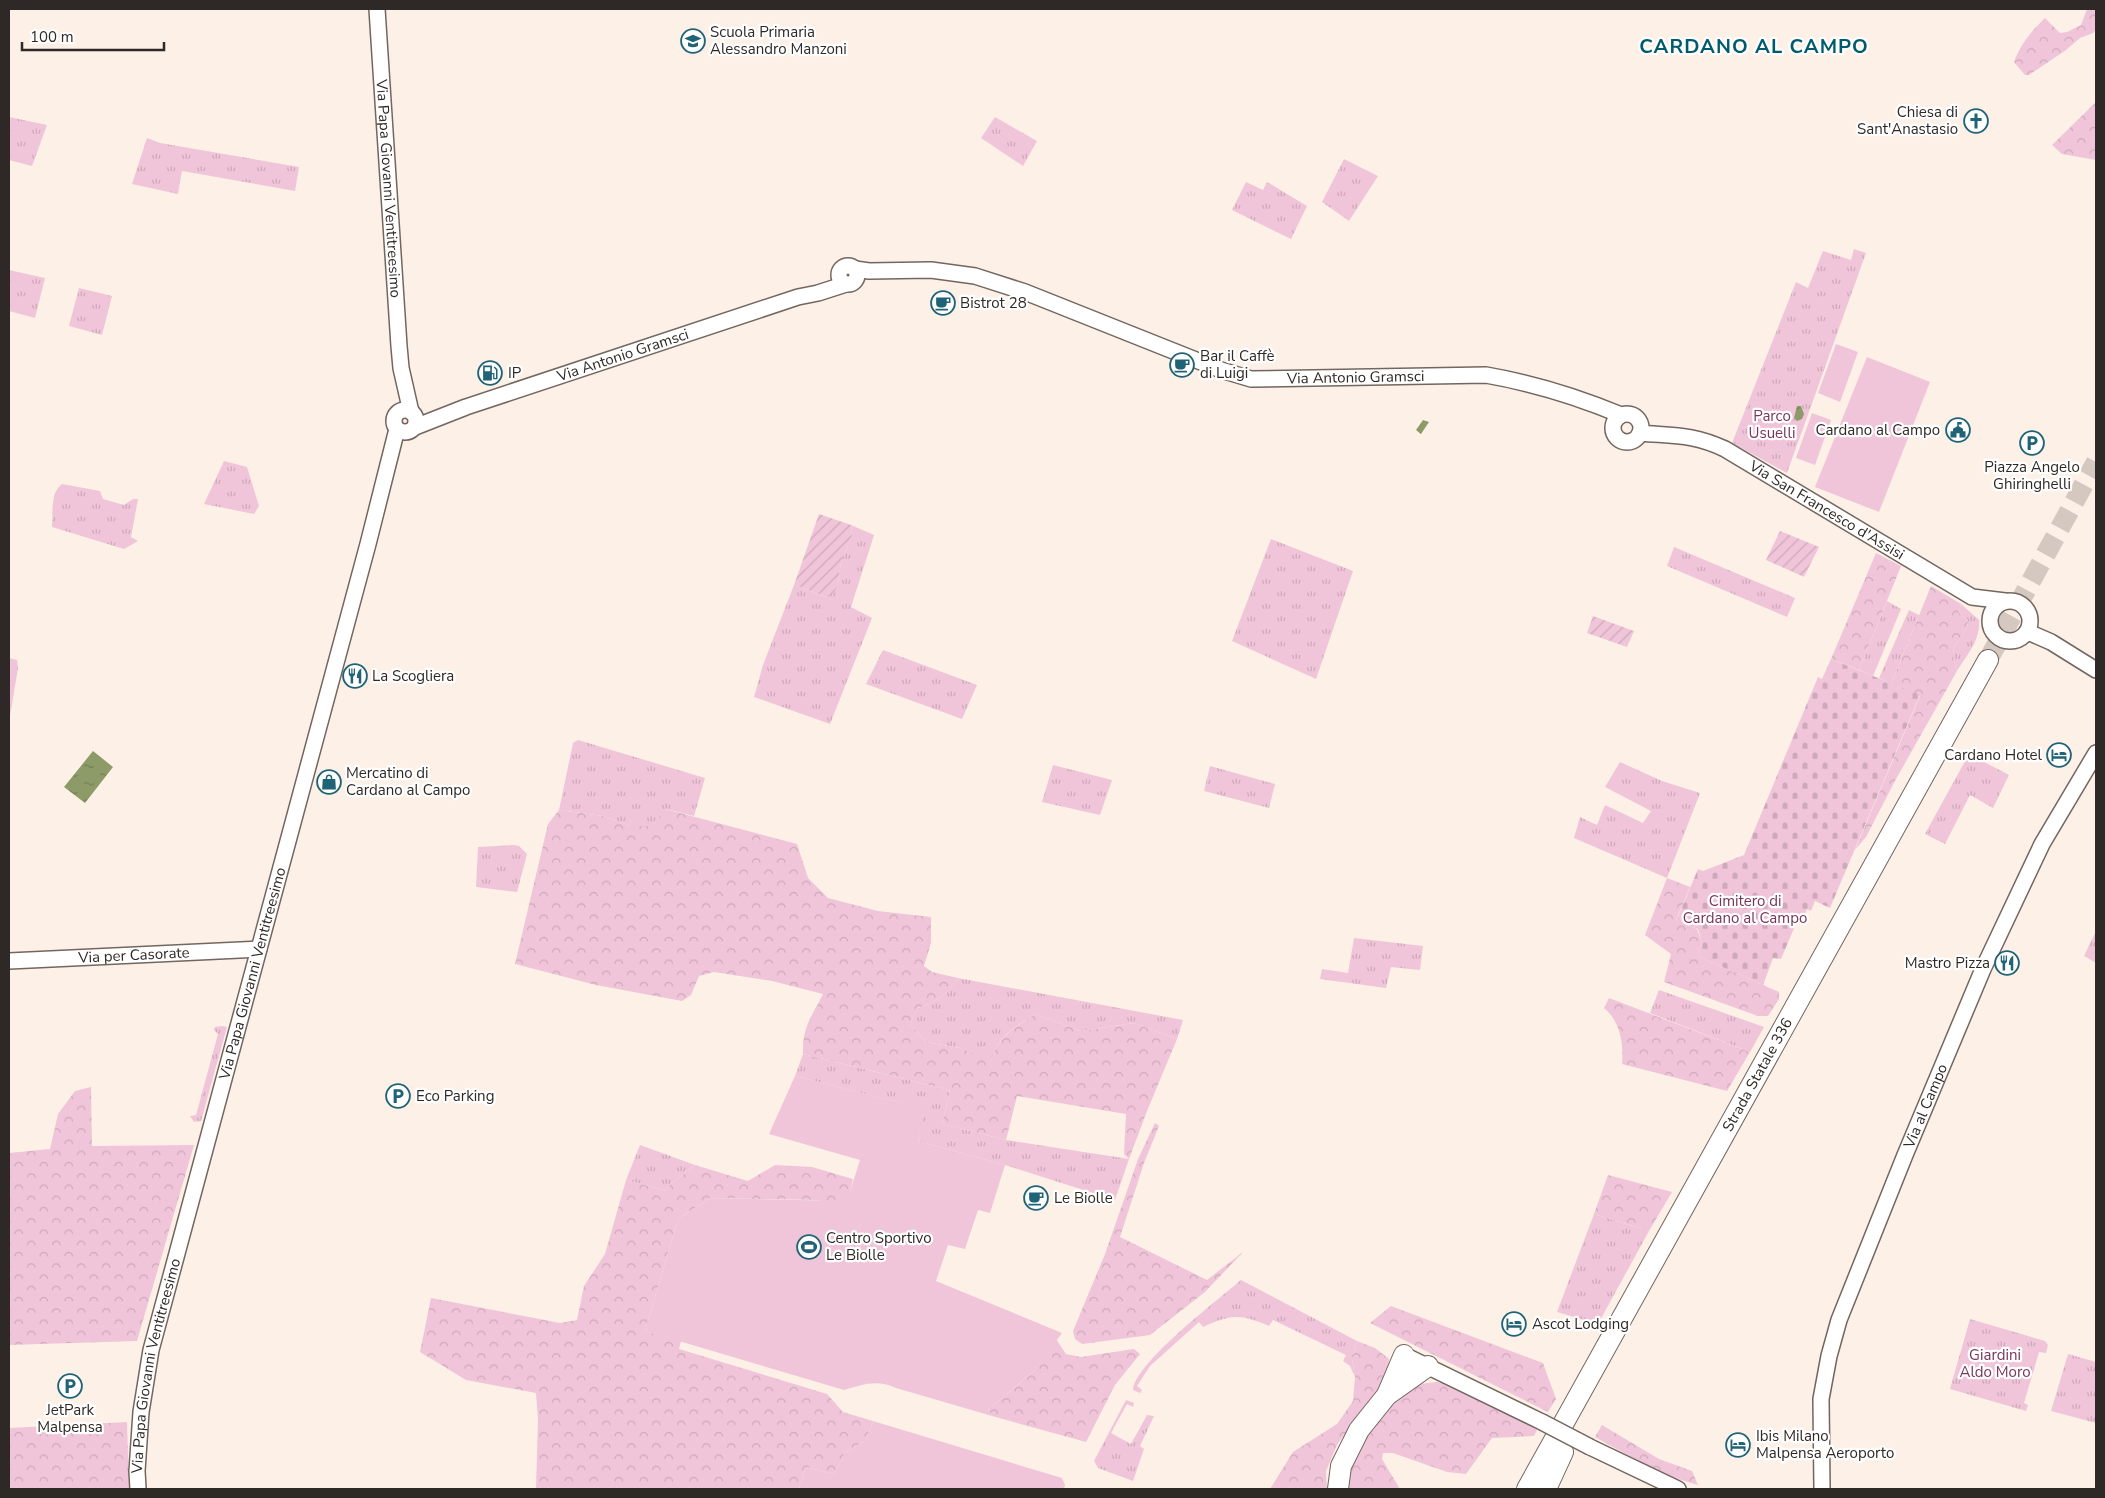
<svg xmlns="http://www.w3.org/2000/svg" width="2105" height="1498" font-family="'Nunito Sans',sans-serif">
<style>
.grass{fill:url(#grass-tufts)}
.forest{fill:url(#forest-crowns)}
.cemetery{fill:url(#cemetery-stones)}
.garden{fill:url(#garden-furrows)}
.pitch{fill:#f0c5d9}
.water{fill:url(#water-ripples)}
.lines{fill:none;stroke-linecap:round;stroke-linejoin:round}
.highway-tunnel{stroke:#d4c8c0;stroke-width:20;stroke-dasharray:20 10;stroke-linecap:butt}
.secondary-casing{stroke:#72665f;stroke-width:18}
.highway-casing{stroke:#72665f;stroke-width:22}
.secondary{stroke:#fff;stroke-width:15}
.highway{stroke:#fff;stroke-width:20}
.secondary-bridge-casing{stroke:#72665f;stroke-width:18;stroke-linecap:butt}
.secondary-bridge{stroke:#fff;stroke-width:15}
.labels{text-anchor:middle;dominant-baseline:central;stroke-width:4.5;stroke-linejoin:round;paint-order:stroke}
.poi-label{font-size:15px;fill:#2e2926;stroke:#fff;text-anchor:start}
.street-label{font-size:15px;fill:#2e2926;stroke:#fff}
.park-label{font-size:15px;fill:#783559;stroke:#fff}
.district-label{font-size:20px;font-weight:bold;letter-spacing:1px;fill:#005a6f;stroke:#fff}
</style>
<defs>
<pattern id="grass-tufts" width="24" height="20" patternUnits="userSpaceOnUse" patternTransform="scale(1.25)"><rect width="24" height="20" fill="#f0c5d9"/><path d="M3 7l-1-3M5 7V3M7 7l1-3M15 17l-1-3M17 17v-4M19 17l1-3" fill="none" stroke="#cea9ba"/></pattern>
<pattern id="forest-crowns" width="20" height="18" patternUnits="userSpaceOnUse" patternTransform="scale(1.25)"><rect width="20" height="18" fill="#f0c5d9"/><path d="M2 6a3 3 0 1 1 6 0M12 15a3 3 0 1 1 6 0" fill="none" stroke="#cea9ba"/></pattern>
<pattern id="cemetery-stones" width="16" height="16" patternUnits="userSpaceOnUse" patternTransform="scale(1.25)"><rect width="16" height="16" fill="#f0c5d9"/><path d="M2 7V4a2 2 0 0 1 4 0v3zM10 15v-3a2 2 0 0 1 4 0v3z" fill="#cea9ba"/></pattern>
<pattern id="garden-furrows" width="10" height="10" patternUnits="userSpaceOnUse" patternTransform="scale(1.25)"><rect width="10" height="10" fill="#f0c5d9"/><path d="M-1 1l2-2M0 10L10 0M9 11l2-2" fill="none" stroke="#cea9ba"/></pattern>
<pattern id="water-ripples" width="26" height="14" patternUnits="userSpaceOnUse" patternTransform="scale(1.25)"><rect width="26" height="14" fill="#8d9b68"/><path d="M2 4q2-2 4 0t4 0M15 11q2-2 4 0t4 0" fill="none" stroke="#747e55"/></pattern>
</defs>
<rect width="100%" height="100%" fill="#fdf0e7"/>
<g class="grass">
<path d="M9,117L47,125L32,166L9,160Z"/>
<path d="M995,117L1037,141L1023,166L981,138Z"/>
<path d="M147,138L160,143L299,167L295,191L182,171L178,194L132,184Z"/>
<path d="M1344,159L1378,176L1349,221L1322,202Z"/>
<path d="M1246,182L1263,190L1267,182L1307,206L1291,239L1232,210Z"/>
<path d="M1854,249L1866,253L1787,473L1732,443L1796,282L1808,288L1823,251L1851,260Z"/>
<path d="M9,270L45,278L35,318L9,311Z"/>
<path d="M79,288L112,296L102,335L69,326Z"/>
<path d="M224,461L247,467L259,506L254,514L204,504Z"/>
<path d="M62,484L100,491L103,499L124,505L133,499H138L131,537L138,541L124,549L52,527C53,513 50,493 62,484Z"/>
<path d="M851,525L874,535L851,607L872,618L830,724L754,697L763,665L794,585L827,597L838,584L841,562L852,536Z"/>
<path d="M1271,539L1353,571L1316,679L1232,641Z"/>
<path d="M1674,547L1795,598L1787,617L1667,566Z"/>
<path d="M1887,601L1901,609L1873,676L1859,670Z"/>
<path d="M1961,604L1979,620C1981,639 1967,655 1957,671C1956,666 1953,659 1953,654C1954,641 1968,633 1968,620L1959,613Z"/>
<path d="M1909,610L1919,615L1891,684L1879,678Z"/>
<path d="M883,650L977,685L962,719L866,684Z"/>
<path d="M9,658L17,660L18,668L9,722Z"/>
<path d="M578,740L705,778L694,816L666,809L653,826H631L603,816L559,810L573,743Z"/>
<path d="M1969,754L2009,775L1993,808L1970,795L1945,844L1925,834Z"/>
<path d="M1620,762L1662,781L1700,793L1667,878L1574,838L1580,817L1597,825L1605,805L1643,823L1651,811L1605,787Z"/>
<path d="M1053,765L1112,780L1100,815L1042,802Z"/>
<path d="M1210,766L1275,784L1269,808L1204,791Z"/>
<path d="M514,845L519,846L527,854L517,892L476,887L478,847Z"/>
<path d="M2096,931V963L2084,956Z"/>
<path d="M1354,938L1423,946L1420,970L1391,967L1386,988L1320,979L1322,969L1348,973Z"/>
<path d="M958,978L1183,1020L1177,1039L1134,1023L1081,1031L1035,1014C1015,1028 997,1035 991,1062L960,1048L926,1042L910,1024L918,1008C937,1002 947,995 958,978Z"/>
<path d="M1659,990L1764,1027L1750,1052L1650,1013Z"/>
<path d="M222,1026L227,1027L201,1121L194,1122L190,1116L196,1115L218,1034L214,1030L215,1027Z"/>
<path d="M803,1054L950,1090L942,1124L1006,1140L1129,1159L1115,1200L1005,1165L918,1141L924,1109L795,1076Z"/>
<path d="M640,1145L695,1165L664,1190L626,1180Z"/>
<path d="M1594,1214L1649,1231L1598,1324L1557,1312Z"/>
<path d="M1241,1280L1357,1341L1352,1359L1355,1377L1350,1366L1343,1361L1346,1355L1273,1320L1269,1326C1240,1314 1232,1314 1203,1327L1199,1322L1150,1366L1137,1386L1142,1390L1140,1393L1133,1390C1135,1363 1218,1300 1241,1280Z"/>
<path d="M1970,1319L2045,1341L2048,1345L2046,1353L2039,1352L2024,1403L2028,1405L2026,1411L1950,1389Z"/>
<path d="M2068,1354L2096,1362V1423L2051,1411Z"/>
<path d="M1126,1400L1134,1403L1133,1407L1127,1404L1111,1433L1131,1444L1147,1415L1154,1416L1140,1446L1144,1449L1133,1481L1098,1468L1094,1461Z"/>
</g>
<g class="forest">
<path d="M2087,9H2096V29L2093,33L2080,38L2066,50L2029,75H2025L2014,62C2021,43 2031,32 2045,18L2060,33L2067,32L2081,25Z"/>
<path d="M2096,102V160L2062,154L2052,145Z"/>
<path d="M1876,553L1901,566L1859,670L1831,659Z"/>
<path d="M1931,586L1961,604L1959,613L1968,620C1968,633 1954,641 1953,654C1953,659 1956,666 1957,671L1896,779L1866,837L1855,850L1920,696L1891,684Z"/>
<path d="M665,809L797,844L808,878L828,898L878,911L931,917V943L924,966L932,972L958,978C947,995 937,1002 918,1008L910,1024L926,1042L960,1048L991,1061C998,1035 1014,1029 1035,1014L1081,1031L1134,1023L1177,1039L1147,1111L1129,1159L1124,1154L1126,1114L1017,1096L1006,1140L942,1124L950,1090L803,1054C802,1026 812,1017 823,994L772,981L714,972L699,976L691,995L682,1001L596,985L515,964L548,824L559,810L603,816L631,826H653Z"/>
<path d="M1667,878L1690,887L1676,920L1697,929L1702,943L1697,956L1779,992V999L1768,1016H1758L1664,982L1671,954L1645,935Z"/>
<path d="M1609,998L1750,1052L1727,1091L1622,1064C1624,1044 1620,1021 1604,1008Z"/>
<path d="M91,1087L92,1146L194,1145L137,1341L9,1345V1153L50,1149L58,1114L75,1091Z"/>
<path d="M1155,1123L1159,1126L1144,1163L1120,1237L1207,1280L1243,1252L1205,1292L1150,1335L1082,1344L1075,1339L1073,1331L1105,1254L1138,1159Z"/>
<path d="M695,1165L748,1181L775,1165L812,1167L853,1179L849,1196L867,1208L816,1200L710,1198L678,1219L645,1331L681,1341L679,1349L827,1394L843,1412L873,1421L866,1440L845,1453L834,1474L806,1467L799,1489H536L538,1419L536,1393L466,1380L420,1352L431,1298L560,1323L577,1320L584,1286L605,1254L626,1180L664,1190Z"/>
<path d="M1608,1175L1672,1192L1649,1231L1594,1214Z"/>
<path d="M1391,1306L1543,1363L1556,1399L1548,1412L1370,1323Z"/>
<path d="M1056,1339L1066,1354L1081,1357L1134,1349L1140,1354L1115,1385L1086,1442L992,1416L988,1410L1035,1370Z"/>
<path d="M1357,1341L1375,1348L1389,1359L1388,1372L1385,1384L1358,1415L1337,1445L1326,1471L1327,1489H1270L1293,1452L1337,1424L1353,1401L1355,1377L1352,1359Z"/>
<path d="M1437,1382L1444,1383L1538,1428L1534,1436L1492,1438L1466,1474L1447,1472L1393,1453H1383L1382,1459L1400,1489H1348L1347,1477L1357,1448L1394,1399L1419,1384Z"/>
<path d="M127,1422L129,1489H9V1428Z"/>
<path d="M1602,1425L1659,1459L1692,1471L1698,1485L1662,1474L1595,1437Z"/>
</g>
<path class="cemetery" d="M1831,659L1920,695L1830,908L1815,901L1811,911L1807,909L1805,914H1800L1781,959L1773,958L1763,985L1697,956L1702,943L1698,929L1676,921L1698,869L1703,871L1744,855L1818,677L1822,679Z"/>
<g class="garden">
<path d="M819,514L851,525L852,536L841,562L838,584L834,593L827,597L794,585Z"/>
<path d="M1780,531L1819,547L1804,577L1766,560Z"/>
<path d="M1593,616L1634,631L1627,647L1587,633Z"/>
</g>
<g class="pitch">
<path d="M1836,344L1858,352L1840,402L1818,393Z"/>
<path d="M1867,357L1930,382L1879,512L1815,487Z"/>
<path d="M1812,413L1831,420L1815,465L1796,458Z"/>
<path d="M795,1076L925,1109L918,1141L1005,1165L990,1213L978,1210L965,1249L948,1245L936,1281L1062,1333L1036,1369L988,1410L992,1416L896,1388C877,1379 862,1385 844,1390L645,1331L678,1219L710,1198L847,1201L860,1160L769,1134Z"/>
<path d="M873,1421L1062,1478L1065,1485L1064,1489H799L806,1467L834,1474L845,1453L866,1440Z"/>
</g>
<g class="water">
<path d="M1797,406H1801L1804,414L1802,419L1797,421L1794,418Z"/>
<path d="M1423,420L1429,422L1421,434L1416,430Z"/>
<path d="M93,751L113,767L85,803L64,787Z"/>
</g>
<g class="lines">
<path class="highway-tunnel" d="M1988,660L2096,462"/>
<g class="secondary-casing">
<g id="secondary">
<path id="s1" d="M377,9L399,346L401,368L411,412"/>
<circle cx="848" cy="275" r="9"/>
<path id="s2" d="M855,269L869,271L931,270L975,276L1025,292L1221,370L1251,379L1486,375C1532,383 1578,397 1621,415"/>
<circle cx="405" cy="421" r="11"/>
<circle cx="1627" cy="428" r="14"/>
<path id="s3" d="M415,427L466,407L798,297L818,293L846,284"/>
<path id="s4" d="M1640,433C1674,436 1693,434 1725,449L1972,597L2005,601"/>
<circle cx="2010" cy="621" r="20"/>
<path d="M2028,632L2051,642L2096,670"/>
<path id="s5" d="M9,961L259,949"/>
<path d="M1404,1355L1542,1422"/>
<path d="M1590,1447L1678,1489"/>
<path id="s6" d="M138,1489L137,1471L141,1412L151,1350L368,544L397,429"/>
<path id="s7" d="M1822,1489L1821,1399L1829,1356L1839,1320L1905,1155L1983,969L2042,844L2096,753"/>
</g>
</g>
<g class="highway-casing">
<g id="highway">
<path d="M1387,1395L1404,1355"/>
<path d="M1338,1489L1341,1466L1359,1430L1387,1395L1428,1366"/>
<path id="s8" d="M1527,1489L1988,660"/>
<path d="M1546,1489L1563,1452"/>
</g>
</g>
<use href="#secondary" class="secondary"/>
<use href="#highway" class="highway"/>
<g class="secondary-bridge-casing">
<path id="secondary-bridge" d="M1542,1422L1590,1447"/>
</g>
<use href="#secondary-bridge" class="secondary-bridge"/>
</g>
<defs>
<g id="school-ring" transform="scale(1.25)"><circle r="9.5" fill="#fff" stroke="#206376" stroke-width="1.5"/><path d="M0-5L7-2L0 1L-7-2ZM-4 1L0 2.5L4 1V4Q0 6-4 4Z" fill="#206376"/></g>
<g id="church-ring" transform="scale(1.25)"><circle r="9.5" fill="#fff" stroke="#206376" stroke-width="1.5"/><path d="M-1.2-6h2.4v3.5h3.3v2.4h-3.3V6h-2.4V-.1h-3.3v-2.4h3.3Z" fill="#206376"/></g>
<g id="cafe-ring" transform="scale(1.25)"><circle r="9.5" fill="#fff" stroke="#206376" stroke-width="1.5"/><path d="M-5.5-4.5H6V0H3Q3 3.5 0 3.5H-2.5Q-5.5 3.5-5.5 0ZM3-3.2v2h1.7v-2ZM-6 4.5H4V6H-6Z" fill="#206376"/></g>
<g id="fuel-ring" transform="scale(1.25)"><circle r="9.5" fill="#fff" stroke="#206376" stroke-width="1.5"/><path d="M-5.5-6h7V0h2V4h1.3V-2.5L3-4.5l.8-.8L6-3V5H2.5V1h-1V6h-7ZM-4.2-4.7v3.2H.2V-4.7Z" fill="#206376"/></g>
<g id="civic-ring" transform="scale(1.25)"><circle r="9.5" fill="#fff" stroke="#206376" stroke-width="1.5"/><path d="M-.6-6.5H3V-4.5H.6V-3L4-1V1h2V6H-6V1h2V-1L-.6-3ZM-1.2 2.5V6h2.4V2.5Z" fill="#206376"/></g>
<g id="parking-ring" transform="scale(1.25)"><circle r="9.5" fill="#fff" stroke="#206376" stroke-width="1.5"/><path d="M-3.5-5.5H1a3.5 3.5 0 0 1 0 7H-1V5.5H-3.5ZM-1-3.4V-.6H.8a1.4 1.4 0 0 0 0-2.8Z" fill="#206376"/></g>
<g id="restaurant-ring" transform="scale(1.25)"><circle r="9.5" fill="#fff" stroke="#206376" stroke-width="1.5"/><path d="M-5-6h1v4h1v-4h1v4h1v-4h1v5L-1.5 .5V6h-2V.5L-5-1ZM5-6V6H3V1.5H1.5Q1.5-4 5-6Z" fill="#206376"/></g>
<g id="hotel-ring" transform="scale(1.25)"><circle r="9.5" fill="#fff" stroke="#206376" stroke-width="1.5"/><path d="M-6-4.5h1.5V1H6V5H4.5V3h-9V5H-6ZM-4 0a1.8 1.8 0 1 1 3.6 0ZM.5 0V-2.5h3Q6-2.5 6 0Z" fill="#206376"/></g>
<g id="shop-ring" transform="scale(1.25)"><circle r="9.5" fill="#fff" stroke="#206376" stroke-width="1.5"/><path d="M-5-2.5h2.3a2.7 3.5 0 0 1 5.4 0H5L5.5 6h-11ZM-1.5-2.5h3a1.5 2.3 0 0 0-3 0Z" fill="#206376"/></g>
<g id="stadium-ring" transform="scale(1.25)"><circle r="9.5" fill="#fff" stroke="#206376" stroke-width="1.5"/><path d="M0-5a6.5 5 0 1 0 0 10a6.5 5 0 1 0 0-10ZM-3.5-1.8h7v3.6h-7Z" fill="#206376"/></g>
</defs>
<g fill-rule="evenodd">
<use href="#school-ring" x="693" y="41"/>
<use href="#church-ring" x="1976" y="121"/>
<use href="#cafe-ring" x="943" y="303"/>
<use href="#cafe-ring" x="1182" y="365"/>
<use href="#fuel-ring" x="490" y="373"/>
<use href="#civic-ring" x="1958" y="430"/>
<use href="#parking-ring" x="2032" y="443"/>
<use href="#restaurant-ring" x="355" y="676"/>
<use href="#hotel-ring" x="2059" y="755"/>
<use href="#shop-ring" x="329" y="782"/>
<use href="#restaurant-ring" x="2007" y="963"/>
<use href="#parking-ring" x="398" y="1096"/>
<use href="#cafe-ring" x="1036" y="1198"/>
<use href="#stadium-ring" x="809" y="1247"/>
<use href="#hotel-ring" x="1514" y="1324"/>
<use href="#parking-ring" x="70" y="1386"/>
<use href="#hotel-ring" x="1738" y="1445"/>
</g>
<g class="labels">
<g class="poi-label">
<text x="710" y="32">Scuola Primaria<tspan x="710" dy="17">Alessandro Manzoni</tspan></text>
<text x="1958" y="112" text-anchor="end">Chiesa di<tspan x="1958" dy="17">Sant'Anastasio</tspan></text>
<text x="960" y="303">Bistrot 28</text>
<text x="1200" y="356">Bar il Caffè<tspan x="1200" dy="17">di Luigi</tspan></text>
<text x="508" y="373">IP</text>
<text x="1940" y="430" text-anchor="end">Cardano al Campo</text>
<text x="2032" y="467" text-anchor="middle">Piazza Angelo<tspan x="2032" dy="17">Ghiringhelli</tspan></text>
<text x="372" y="676">La Scogliera</text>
<text x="2042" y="755" text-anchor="end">Cardano Hotel</text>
<text x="346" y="773">Mercatino di<tspan x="346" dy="17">Cardano al Campo</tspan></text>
<text x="1990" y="963" text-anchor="end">Mastro Pizza</text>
<text x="416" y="1096">Eco Parking</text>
<text x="1054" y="1198">Le Biolle</text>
<text x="826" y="1238">Centro Sportivo<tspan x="826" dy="17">Le Biolle</tspan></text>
<text x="1532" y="1324">Ascot Lodging</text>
<text x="70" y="1410" text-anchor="middle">JetPark<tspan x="70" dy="17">Malpensa</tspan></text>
<text x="1756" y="1436">Ibis Milano<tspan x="1756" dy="17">Malpensa Aeroporto</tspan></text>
</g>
<g class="street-label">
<text stroke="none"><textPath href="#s1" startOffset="180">Via Papa Giovanni Ventitreesimo</textPath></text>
<text stroke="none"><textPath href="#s3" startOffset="220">Via Antonio Gramsci</textPath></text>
<text stroke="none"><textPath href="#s2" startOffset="520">Via Antonio Gramsci</textPath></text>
<text stroke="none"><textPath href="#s4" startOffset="206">Via San Francesco d'Assisi</textPath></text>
<text stroke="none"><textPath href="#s5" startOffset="125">Via per Casorate</textPath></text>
<text stroke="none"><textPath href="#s6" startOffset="530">Via Papa Giovanni Ventitreesimo</textPath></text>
<text stroke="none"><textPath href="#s8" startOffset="474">Strada Statale 336</textPath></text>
<text stroke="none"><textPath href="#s7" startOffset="402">Via al Campo</textPath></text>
<text stroke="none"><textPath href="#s6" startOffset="125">Via Papa Giovanni Ventitreesimo</textPath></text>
</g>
<g class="park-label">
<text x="1772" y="416">Parco<tspan x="1772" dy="17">Usuelli</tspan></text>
<text x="1745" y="901">Cimitero di<tspan x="1745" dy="17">Cardano al Campo</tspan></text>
<text x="1995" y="1355">Giardini<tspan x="1995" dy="17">Aldo Moro</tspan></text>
</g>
<g class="district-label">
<text x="1754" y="46">CARDANO AL CAMPO</text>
</g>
</g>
<rect width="2105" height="1498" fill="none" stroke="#2e2926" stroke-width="20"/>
<path d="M22 42v8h142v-8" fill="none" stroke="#2e2926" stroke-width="2.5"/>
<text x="30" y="42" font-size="15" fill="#2e2926" stroke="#ffffff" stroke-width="4" paint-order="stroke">100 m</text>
</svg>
